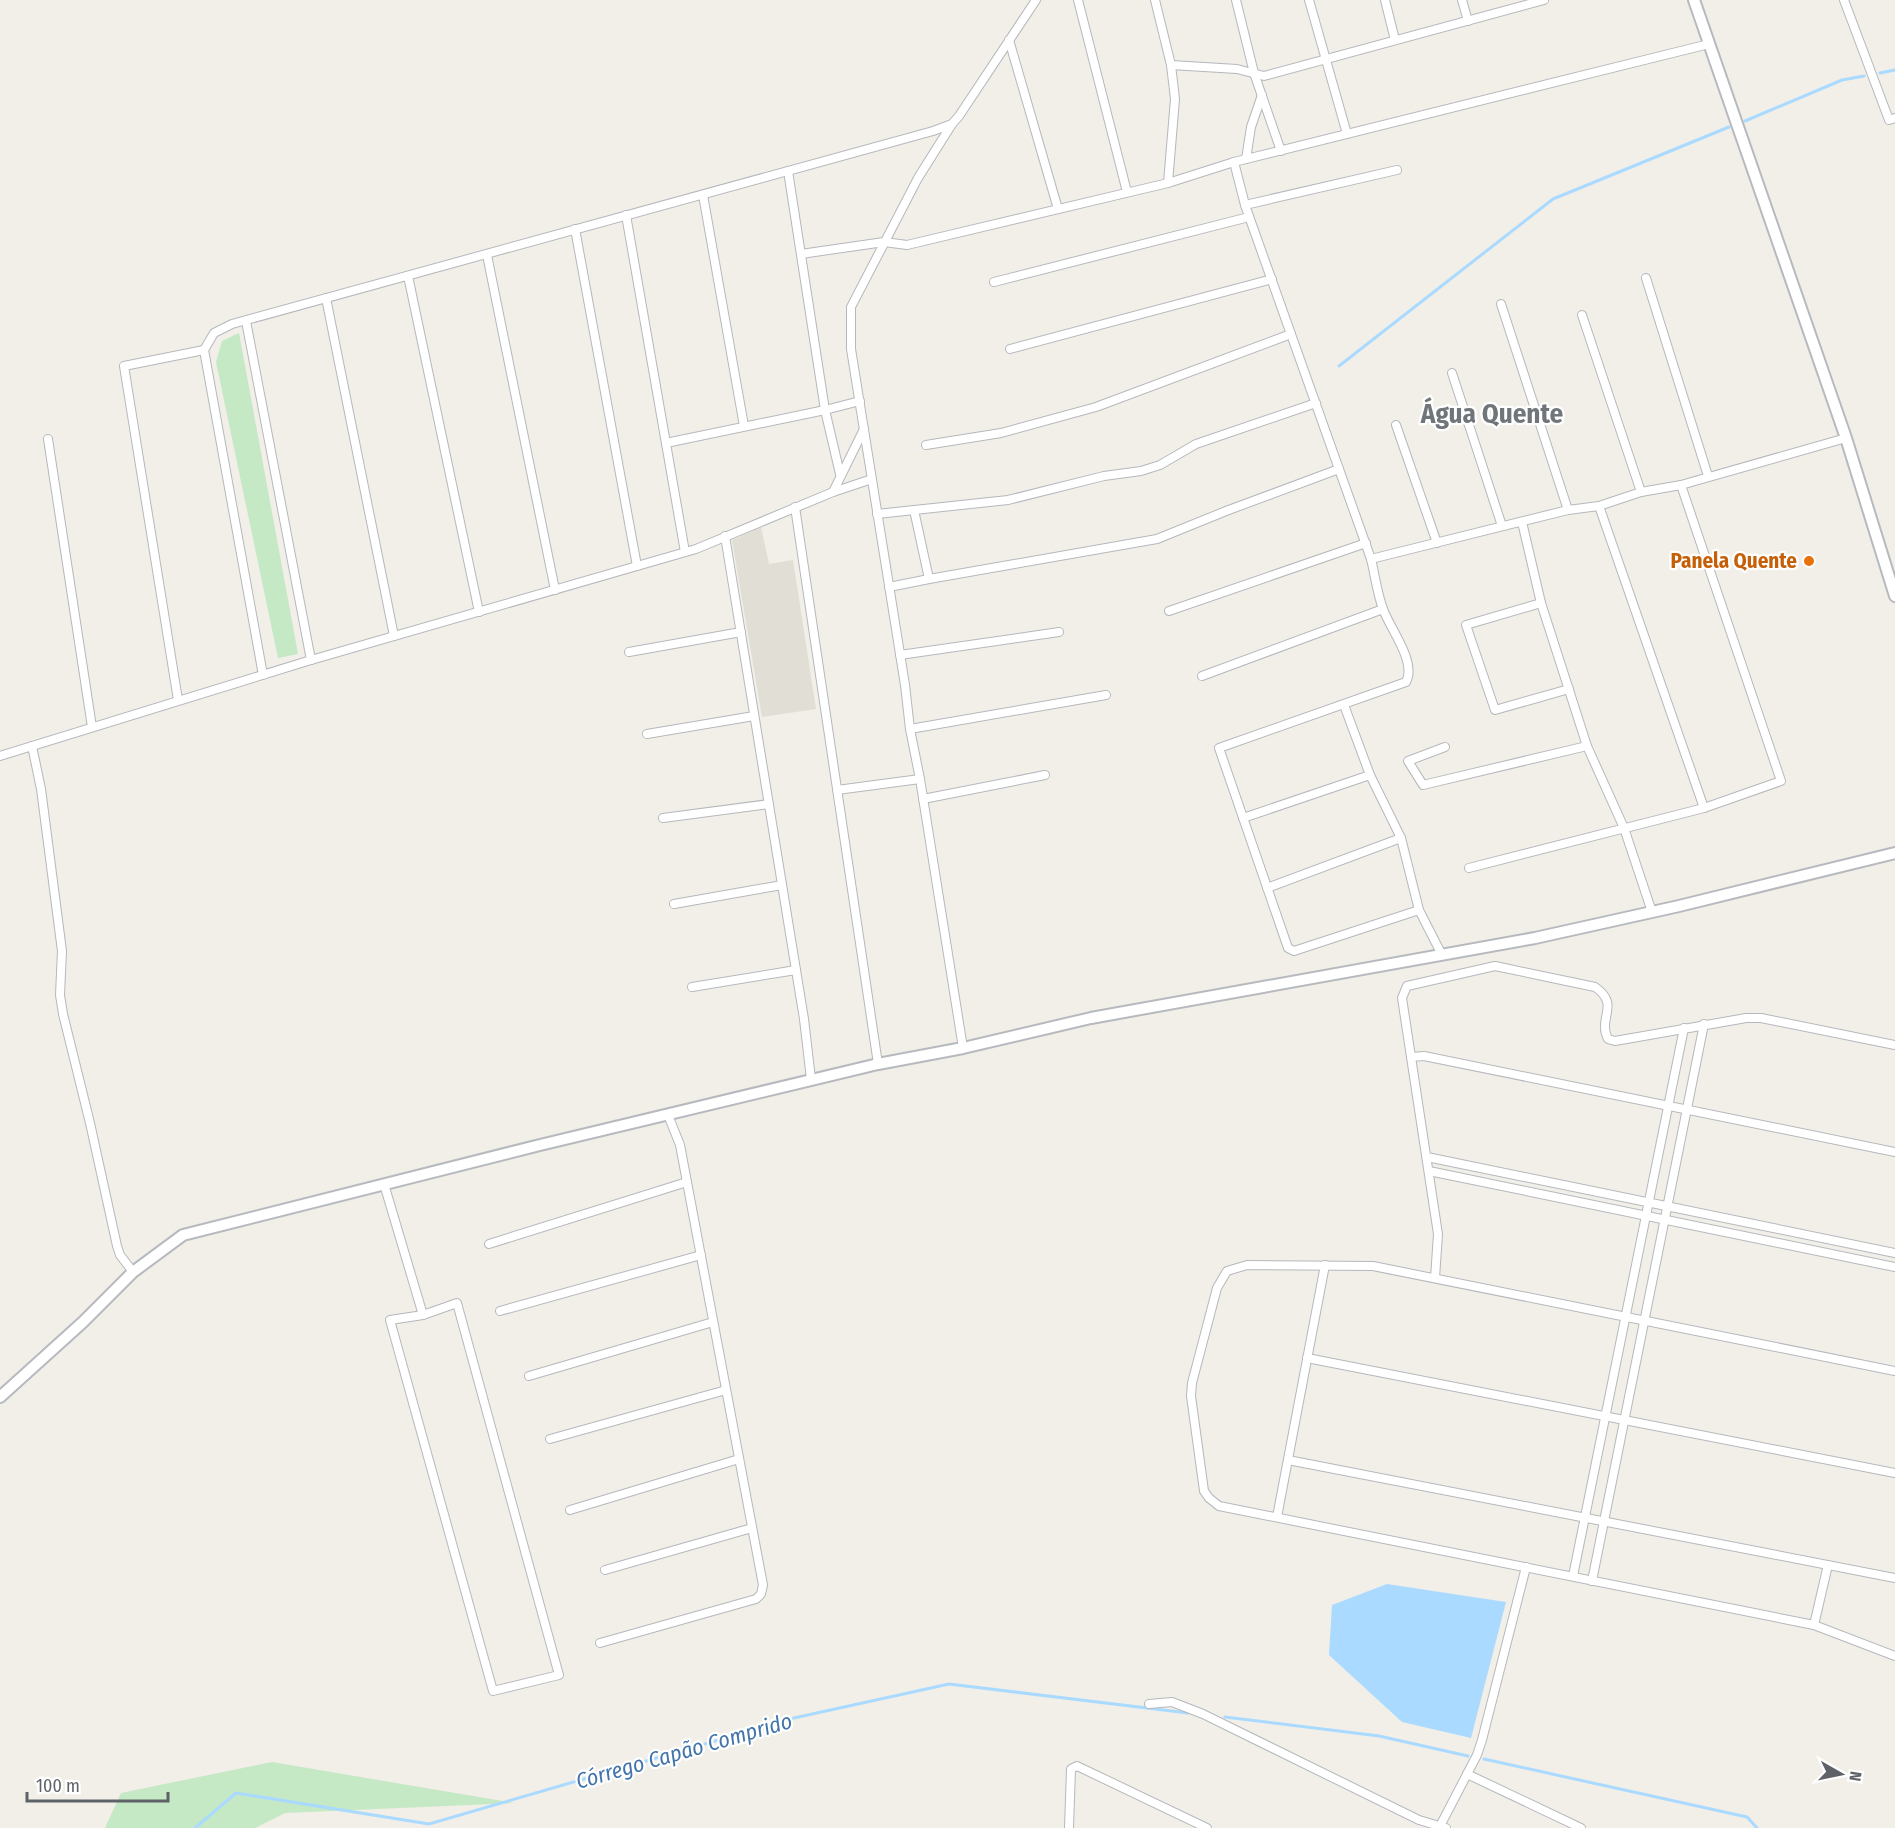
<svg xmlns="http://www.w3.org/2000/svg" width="1895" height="1828" font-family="'Fira Sans Condensed',sans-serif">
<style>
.education{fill:#e1ded6}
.green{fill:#c5e8c5}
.water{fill:#aadaff}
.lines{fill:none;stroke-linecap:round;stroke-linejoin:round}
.stream{stroke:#aadaff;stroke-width:3}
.street-casing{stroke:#b5b8bc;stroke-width:10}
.secondary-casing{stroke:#b6babf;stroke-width:14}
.street{stroke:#fff;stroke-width:8}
.secondary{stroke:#fff;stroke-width:10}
.food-dot{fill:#e8710a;stroke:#fff;stroke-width:2}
.labels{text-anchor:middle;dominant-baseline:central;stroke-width:4.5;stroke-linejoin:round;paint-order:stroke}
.food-label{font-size:21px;font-weight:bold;fill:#c56008;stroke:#fff;text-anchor:end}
.water-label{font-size:22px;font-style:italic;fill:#4174aa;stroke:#fff}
.district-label{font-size:27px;font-weight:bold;fill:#70757a;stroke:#fff}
</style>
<rect width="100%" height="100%" fill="#f1efe8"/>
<path class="education" d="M761,527L769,564L793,560L816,709L762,717L732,540Z"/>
<g class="green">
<path d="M239,333L298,654L278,658L216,362L222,341Z"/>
<path d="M272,1762L514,1803L285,1813L255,1828H105L121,1793Z"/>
</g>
<path class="water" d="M1387,1584L1506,1602L1471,1738L1402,1722L1329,1655L1332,1605Z"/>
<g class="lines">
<g class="stream">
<path d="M1880,73L1895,70"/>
<path d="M1745,121L1842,80L1864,76"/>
<path d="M1339,366L1553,199L1729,127"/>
<path d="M1225,1717L1379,1736L1468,1756"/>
<path d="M1484,1759L1747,1817L1757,1828"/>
<path d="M195,1828L236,1793L429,1824L794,1718L949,1684L1188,1713"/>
</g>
<g class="street-casing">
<g id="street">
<path d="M1078,0L1127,192"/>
<path d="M1155,0L1171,65L1175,99L1168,183"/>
<path d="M1236,0L1254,73L1281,151"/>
<path d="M1309,0L1347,134"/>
<path d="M1385,0L1395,40"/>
<path d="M1462,0L1468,21"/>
<path d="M1844,0L1889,120L1895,118"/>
<path d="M1009,40L1058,209"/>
<path d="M1171,65L1237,69L1264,76L1544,0"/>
<path d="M952,124L918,178L851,307V349L905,685L910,729L920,779L963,1048"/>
<path d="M1246,159L1251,127L1262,95"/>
<path d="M788,171L825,410L840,474"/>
<path d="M703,195L744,426"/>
<path d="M1245,205L1397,170"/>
<path d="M626,215L685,552"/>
<path d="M575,229L637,566"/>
<path d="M801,254L884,242L907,245L1168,183L1234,162"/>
<path d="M487,255L555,590"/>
<path d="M408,276L479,612"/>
<path d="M1646,278L1708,476"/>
<path d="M994,282L1249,217"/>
<path d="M326,298L394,636"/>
<path d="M1501,304L1568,510"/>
<path d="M1582,315L1641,492"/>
<path d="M246,321L311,660"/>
<path d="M1010,349L1272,279"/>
<path d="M1452,373L1502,526"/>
<path d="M1396,425L1437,543"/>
<path d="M48,439L92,727"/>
<path d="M666,443L825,410L860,401"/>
<path d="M926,445L1001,433L1096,407L1291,334"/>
<path d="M833,492L864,429"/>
<path d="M1599,506L1704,808"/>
<path d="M795,507L878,1064"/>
<path d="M914,510L929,579L1157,539L1226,511L1339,469"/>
<path d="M877,514L1008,500L1104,476L1141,471L1160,465L1196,444L1316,403"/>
<path d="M1522,522L1541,603L1587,746L1624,828L1652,912"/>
<path d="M725,536L804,1019L811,1079"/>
<path d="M1371,559L1568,510L1599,506L1641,492L1681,485L1846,438"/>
<path d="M889,587L929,579"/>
<path d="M1541,603L1466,625L1495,710L1569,689"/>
<path d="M1169,611L1366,543"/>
<path d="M629,652L741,632"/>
<path d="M900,655L1059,632"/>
<path d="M263,675L204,350L214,333L232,324L933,131L952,124L959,116L1036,0"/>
<path d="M1202,676L1383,609"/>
<path d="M178,700L124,366L204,350"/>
<path d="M1344,705L1370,775L1401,838L1419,910L1442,955"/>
<path d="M910,729L1106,695"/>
<path d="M647,734L754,716"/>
<path d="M32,746L41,789L62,951L60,995L63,1014L90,1123L117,1246L120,1255L133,1272"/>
<path d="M1445,747L1408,761L1423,785L1587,746"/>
<path d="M0,756L311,660L696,549L833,492L872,479"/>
<path d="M837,790L920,779"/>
<path d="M923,799L1045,775"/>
<path d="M663,818L769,804"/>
<path d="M1243,818L1370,775"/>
<path d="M1469,868L1704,808L1781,781L1681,485"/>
<path d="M1267,888L1401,838"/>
<path d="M674,904L782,885"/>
<path d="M1419,910L1294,951L1288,948L1219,748L1406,682C1417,662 1390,629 1383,609C1377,593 1375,575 1371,559L1245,205L1234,162L1709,44"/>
<path d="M692,987L796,970"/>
<path d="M1411,1057L1424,1056L1895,1152"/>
<path d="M1427,1157L1895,1253"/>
<path d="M1429,1171L1895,1267"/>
<path d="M384,1184L423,1315"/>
<path d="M489,1244L687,1182"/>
<path d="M1435,1278L1438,1234L1402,998L1407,986L1495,966L1595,987C1621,1005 1597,1018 1608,1039L1615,1041L1746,1018H1761L1895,1045"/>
<path d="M457,1303L559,1675L493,1691L390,1320L423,1315Z"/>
<path d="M500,1311L701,1255"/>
<path d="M1307,1358L1895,1473"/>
<path d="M1895,1371L1373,1266L1247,1265L1227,1271L1217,1288L1192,1383L1191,1396L1204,1491L1209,1498L1219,1506L1814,1625L1895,1656"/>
<path d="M529,1376L713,1322"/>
<path d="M550,1439L726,1390"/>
<path d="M1288,1460L1895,1578"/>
<path d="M570,1510L739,1459"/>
<path d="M1277,1517L1325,1265"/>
<path d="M605,1570L752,1528"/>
<path d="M1573,1576L1684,1028"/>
<path d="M1592,1581L1704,1024"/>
<path d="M1814,1625L1828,1565"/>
<path d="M600,1643L756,1599L761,1594L763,1585L680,1145L668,1115"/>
<path d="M1149,1704L1172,1702L1203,1714L1419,1820L1446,1828"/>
<path d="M1467,1774L1581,1828"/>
<path d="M1069,1828L1071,1769L1077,1766L1207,1828"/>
<path d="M1439,1828L1477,1755L1482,1740L1526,1567"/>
</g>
</g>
<g class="secondary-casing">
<g id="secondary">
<path d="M1694,0L1846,438L1895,596"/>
<path d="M0,1397L83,1322L133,1272L183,1235L540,1145L878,1064L963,1048L1091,1018L1535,938L1679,906L1895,853"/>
</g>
</g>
<use href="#street" class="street"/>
<use href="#secondary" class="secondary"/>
</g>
<circle class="food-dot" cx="1809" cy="561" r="6"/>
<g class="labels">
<g class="food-label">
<text x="1797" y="561">Panela Quente</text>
</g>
<g class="water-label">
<text transform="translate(684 1751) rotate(-16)">Córrego Capão Comprido</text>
</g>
<g class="district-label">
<text x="1492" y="414">Água Quente</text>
</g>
</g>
<g transform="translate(1841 1774) rotate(99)" stroke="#ffffff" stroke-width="4.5" paint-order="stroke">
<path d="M0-4.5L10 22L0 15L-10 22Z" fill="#5f6368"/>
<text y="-9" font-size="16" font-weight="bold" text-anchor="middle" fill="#5f6368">N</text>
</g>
<path d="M27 1792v9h141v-9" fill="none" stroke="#5f6368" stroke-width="3"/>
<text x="36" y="1792" font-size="18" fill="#5f6368" stroke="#ffffff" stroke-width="4.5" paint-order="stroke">100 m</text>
</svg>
